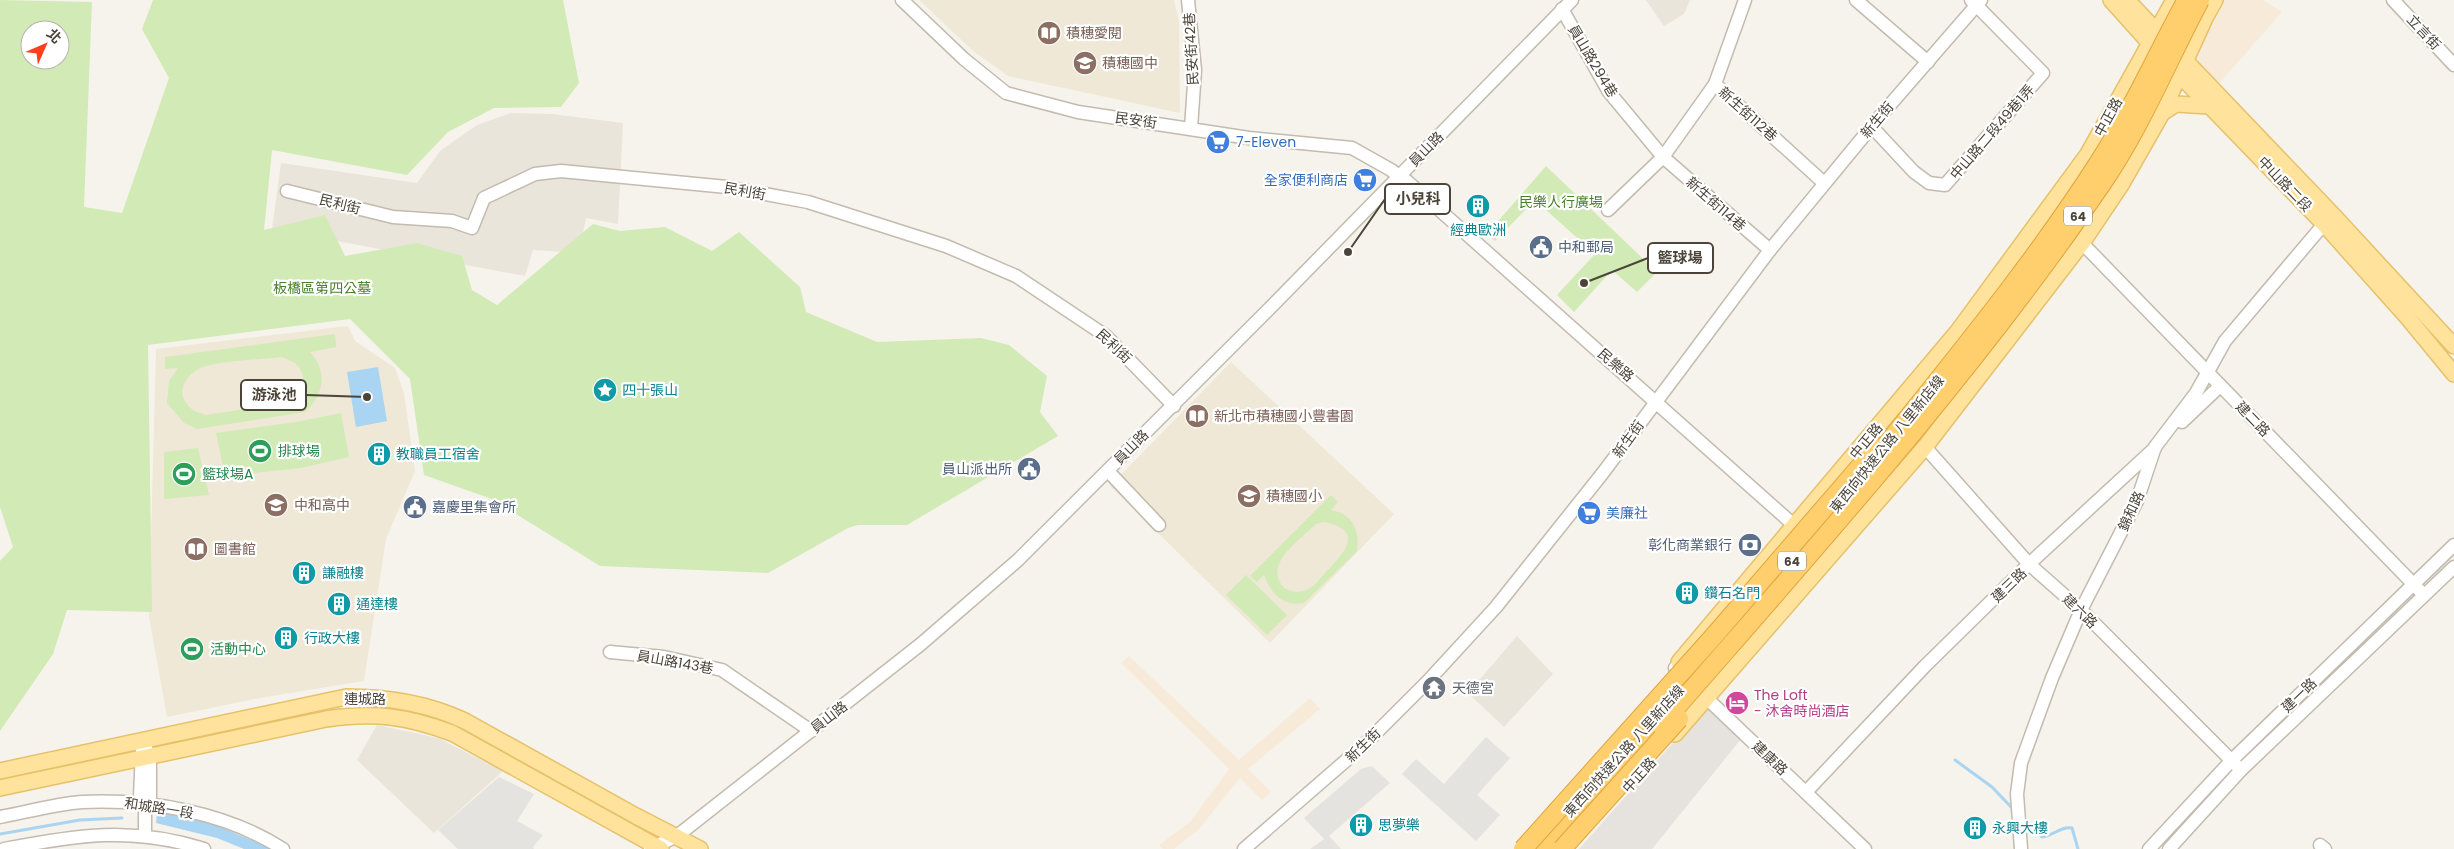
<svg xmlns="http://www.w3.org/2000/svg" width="2454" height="849" font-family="Poppins,'Noto Sans TC',sans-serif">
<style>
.residential{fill:#eae5da}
.commercial{fill:#f7ead8}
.industrial{fill:#e6e2dd}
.education{fill:#efe8d6}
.green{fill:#d2eab5;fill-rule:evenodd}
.parking{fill:#e5e3e0}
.water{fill:#a9d4f2}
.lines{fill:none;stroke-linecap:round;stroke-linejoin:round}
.stream{stroke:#a9d4f2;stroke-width:3}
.minor-casing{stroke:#c2bbae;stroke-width:15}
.major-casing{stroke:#e6c16a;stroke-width:18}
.highway-casing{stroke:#e0a43c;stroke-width:20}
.minor{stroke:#fff;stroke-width:12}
.major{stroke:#ffe39c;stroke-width:15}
.highway{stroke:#ffcf6e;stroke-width:18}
.highway-bridge-casing{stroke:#e0a43c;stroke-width:20;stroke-linecap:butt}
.highway-bridge{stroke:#ffcf6e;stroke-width:18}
.labels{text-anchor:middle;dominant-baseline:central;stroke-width:4.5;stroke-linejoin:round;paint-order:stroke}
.shield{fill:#fff;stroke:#817c74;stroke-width:1}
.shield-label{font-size:12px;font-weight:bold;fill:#4b4439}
.street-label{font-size:14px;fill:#4b4439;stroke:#fff}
.education-label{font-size:14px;fill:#785e54;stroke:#fff;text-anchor:start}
.shop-label{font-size:14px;fill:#366cbe;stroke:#fff;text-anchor:start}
.park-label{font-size:14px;fill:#4a7f2a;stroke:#fff}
.culture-label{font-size:14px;fill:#0d838f;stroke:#fff;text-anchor:start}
.service-label{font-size:14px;fill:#4e5e75;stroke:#fff;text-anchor:start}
.leisure-label{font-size:14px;fill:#27864d;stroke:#fff;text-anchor:start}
.worship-label{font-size:14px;fill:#5b616d;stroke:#fff;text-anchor:start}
.hotel-label{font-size:14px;fill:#b23c85;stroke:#fff;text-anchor:start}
.leader{fill:none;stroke:#4b4439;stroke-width:2}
.callout-dot{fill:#4b4439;stroke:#fff;stroke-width:2}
.callout{fill:#fff;stroke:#4b4439;stroke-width:2}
.callout-label{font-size:15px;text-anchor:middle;font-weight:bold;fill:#4b4439}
</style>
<rect width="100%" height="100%" fill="#f6f3ec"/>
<g class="residential">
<path d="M1646,0H1690L1684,14L1664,26Z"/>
<path d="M511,113L552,114L623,123L618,224L586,218L579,253L533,250L525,276L272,229L281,163L417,183L440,151L477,125Z"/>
<path d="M1517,636L1553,674L1504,727L1468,693Z"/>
<path d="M377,725L438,738L503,771L434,833L357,760Z"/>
</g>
<g class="commercial">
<path d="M2222,0H2263L2282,12L2216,87L2198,65L2201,34Z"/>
<path d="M1129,656L1239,760L1310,698L1320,709L1248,769L1271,792L1262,800L1240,778L1199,829L1174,849H1163L1159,845L1190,822L1229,769L1121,663Z"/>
</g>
<path class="industrial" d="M1705,707L1741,739L1652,849H1579Z"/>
<g class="education">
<path d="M919,0H1174L1179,21L1180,113L1008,76L973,51Z"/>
<path d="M348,326L355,341L395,368L404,393L415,471L386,539L364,681L260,698L167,717L149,617L156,349Z"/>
<path d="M1231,362L1394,514L1270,643L1110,486Z"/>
</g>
<g class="green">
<path d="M0,0L92,2L84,207L122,213L169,78L142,29L153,0H563L579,83L561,107L494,108L448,132L407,175L272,150L264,230L325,215L345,256L417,243L462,256L472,290L497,305L593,224L620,231L665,227L712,251L739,232L800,287L806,312L877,342L981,338L1009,345L1047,376L1040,412L1058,436L907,525H858L848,528L768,573L600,566L492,499L424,475L410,379L350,319L148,345L152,612L67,610L53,654L0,731V561L13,547L0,507ZM30,30H60V60H30Z"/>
<path d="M1546,166L1657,272L1637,292L1612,270L1574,312L1557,295L1595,254L1535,200L1495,241L1487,234Z"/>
<path d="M335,334L336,347L310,352C328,372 324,395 305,412L197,429L184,423L167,403L169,381L178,368L165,369V357ZM281,357C299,363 302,367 305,386L298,397L286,403L206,415C195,412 188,409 183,397C179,385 192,370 203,367C226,360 257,360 281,357Z"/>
<path d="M341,413L349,457L301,468L225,476L216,433L296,422Z"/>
<path d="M198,448L209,495L164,499V452Z"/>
<path d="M1331,495L1338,502L1331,510C1353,514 1360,531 1357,551L1304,603C1283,607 1271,594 1264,575L1257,582L1250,576ZM1323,522C1365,529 1346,552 1326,572C1321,577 1314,588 1306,590C1298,593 1291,592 1284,588C1262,564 1300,540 1316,524Z"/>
<path d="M1246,575L1287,615L1267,635L1226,595Z"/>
</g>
<g class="parking">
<path d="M1486,737L1510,758L1477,795L1500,815L1476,841L1402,774L1416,759L1444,784Z"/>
<path d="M1372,766L1390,783L1329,836L1341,849H1310L1324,839L1304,818L1361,769Z"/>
<path d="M499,777L534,794L517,821L543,835L533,847L534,849H458L438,830Z"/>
</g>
<g class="water">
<path d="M378,367L387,421L356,427L347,372Z"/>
<path d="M164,811L218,826L273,849H244L217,838L156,823L157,814Z"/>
</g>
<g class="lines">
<g class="stream">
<path d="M1955,760L1992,787L2013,809"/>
<path d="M2023,819L2042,837C2053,836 2061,826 2072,828L2078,849"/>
<path d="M0,834L80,820L122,818"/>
</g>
<g class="minor-casing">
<g id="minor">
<path d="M902,0L964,59L1006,93L1078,112L1249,138L1352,148L1391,170L1408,182L1823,551"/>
<path d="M1188,0L1195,70L1191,128"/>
<path d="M1856,0L1928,62"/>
<path d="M2393,0L2454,65"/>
<path d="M1562,9L1609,92L1663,157L1770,250"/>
<path d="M1715,84L1745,0"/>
<path d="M1872,127L1914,172L1929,183L1945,185L2043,73L1971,0"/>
<path d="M287,191L393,217L452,221L472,228L484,198L535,174L561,171L727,187L808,202L946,246L1016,276L1106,336L1174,406"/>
<path d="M1608,210L1663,157L1715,84L1824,183"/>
<path d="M2082,243L2424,595"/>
<path d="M2182,422L2220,386"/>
<path d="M1925,447L2029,564L2081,610L2241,770"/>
<path d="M1108,471L1159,525"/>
<path d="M610,652L664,657L722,670L811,731"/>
<path d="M1675,668L1865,849"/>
<path d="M143,742L150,757V798L145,804"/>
<path d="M142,749L140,797L145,804"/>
<path d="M1806,792L1925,666L2029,564L2155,448"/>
<path d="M0,817C27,812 55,804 82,802C150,799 225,812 283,849"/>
<path d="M145,836V804"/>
<path d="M2320,845L2325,849"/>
<path d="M4,849C76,835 132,826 204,849"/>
<path d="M650,849L677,836L921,644L1018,560L1270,308L1572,0"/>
<path d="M1244,849L1365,744L1428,681L1496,607L1602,474L1770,250L1882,114L1981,0"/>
<path d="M2021,849L2017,794L2021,763L2052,678L2081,610L2137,501L2155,447L2196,393L2225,341L2329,218"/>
<path d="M2149,849L2232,760L2454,545"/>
<path d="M2169,849L2241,770L2454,567"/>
</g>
</g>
<g class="major-casing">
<g id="major">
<path d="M2111,0L2155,49"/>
<path d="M2127,0L2162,37"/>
<path d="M2178,53L2332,214L2454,346"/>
<path d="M2173,68L2324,224L2408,318L2454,374"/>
<path d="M2162,113L2176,104L2209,106"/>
<path d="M1679,662L1958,331L2088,154L2174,0"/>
<path d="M1675,734L1925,447L2082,243L2121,185L2162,113L2205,18L2215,0"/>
<path d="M0,771L346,697C388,697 427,703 465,721L636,816L700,849"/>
<path d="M0,788L326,719C375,712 406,716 452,733L661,849"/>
</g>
</g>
<g class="highway-casing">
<path id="highway" d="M1545,849L1668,711"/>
</g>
<use href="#minor" class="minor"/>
<use href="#major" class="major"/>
<use href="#highway" class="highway"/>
<g class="highway-bridge-casing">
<g id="highway-bridge">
<path d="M1872,463C1950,365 2031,268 2099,162C2132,111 2156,56 2185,3"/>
<path d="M1661,725C1813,550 1970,377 2101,185C2141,127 2167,62 2200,0"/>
<path d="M1523,849L1713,637L1876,448"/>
<path d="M1562,849L1679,719"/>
</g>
</g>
<use href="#highway-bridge" class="highway-bridge"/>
</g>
<defs>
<g id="library-disc" transform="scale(1.25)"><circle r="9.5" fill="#8d6e63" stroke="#fff"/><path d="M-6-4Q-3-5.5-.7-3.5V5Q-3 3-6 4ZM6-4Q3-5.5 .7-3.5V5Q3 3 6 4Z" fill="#fff"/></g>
<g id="school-disc" transform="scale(1.25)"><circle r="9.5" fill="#8d6e63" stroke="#fff"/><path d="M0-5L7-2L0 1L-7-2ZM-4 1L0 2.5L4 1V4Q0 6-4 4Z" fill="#fff"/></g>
<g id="supermarket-disc" transform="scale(1.25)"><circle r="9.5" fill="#3f7fe0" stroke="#fff"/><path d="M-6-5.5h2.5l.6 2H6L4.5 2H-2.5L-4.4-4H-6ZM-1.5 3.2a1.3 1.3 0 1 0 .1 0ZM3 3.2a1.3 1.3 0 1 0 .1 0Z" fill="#fff"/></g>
<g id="building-disc" transform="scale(1.25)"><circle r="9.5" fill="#0f9aa8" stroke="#fff"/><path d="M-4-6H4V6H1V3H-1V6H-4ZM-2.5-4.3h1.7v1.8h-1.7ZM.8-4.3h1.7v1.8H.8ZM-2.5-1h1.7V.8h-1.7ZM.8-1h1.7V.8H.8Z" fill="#fff"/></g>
<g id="civic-disc" transform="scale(1.25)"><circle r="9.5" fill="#5c6f8a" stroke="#fff"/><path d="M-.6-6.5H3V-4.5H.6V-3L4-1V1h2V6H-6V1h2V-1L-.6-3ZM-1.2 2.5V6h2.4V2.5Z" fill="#fff"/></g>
<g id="sight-disc" transform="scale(1.25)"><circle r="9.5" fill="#0f9aa8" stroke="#fff"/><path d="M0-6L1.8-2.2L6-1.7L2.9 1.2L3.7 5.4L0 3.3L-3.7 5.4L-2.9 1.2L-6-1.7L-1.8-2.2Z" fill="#fff"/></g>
<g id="stadium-disc" transform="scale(1.25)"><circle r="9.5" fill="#2e9e5b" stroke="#fff"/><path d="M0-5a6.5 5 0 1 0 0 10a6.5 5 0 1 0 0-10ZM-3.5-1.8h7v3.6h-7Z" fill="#fff"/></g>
<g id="bank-disc" transform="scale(1.25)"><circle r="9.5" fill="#5c6f8a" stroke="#fff"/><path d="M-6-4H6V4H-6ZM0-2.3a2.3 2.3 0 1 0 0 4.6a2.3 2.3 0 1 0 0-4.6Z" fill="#fff"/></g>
<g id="temple-disc" transform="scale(1.25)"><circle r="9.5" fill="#6b7280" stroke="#fff"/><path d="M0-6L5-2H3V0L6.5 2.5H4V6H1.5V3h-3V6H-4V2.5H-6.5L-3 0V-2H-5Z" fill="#fff"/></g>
<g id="hotel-disc" transform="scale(1.25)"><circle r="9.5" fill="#d1479c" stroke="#fff"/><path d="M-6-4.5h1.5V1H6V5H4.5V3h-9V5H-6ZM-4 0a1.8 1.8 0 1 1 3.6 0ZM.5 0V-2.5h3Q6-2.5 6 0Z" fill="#fff"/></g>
</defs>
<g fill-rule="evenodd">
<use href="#library-disc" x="1049" y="33"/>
<use href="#school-disc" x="1085" y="63"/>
<use href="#supermarket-disc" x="1218" y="142"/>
<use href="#supermarket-disc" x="1365" y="180"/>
<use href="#building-disc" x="1478" y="206"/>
<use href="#civic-disc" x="1541" y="247"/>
<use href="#sight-disc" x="605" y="390"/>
<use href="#library-disc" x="1197" y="416"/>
<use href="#stadium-disc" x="260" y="451"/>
<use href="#building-disc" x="379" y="454"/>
<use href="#civic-disc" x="1029" y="469"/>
<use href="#stadium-disc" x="184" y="474"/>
<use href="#school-disc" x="1249" y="496"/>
<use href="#school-disc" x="276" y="505"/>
<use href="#civic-disc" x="415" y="507"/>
<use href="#supermarket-disc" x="1589" y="513"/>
<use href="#bank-disc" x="1750" y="545"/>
<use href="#library-disc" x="196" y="549"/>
<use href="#building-disc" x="304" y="573"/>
<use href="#building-disc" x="1687" y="593"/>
<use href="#building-disc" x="339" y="604"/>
<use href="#building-disc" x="286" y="638"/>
<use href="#stadium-disc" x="192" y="649"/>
<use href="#temple-disc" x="1434" y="688"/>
<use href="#hotel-disc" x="1737" y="703"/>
<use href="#building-disc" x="1361" y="825"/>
<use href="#building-disc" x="1975" y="828"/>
</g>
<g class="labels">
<g class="shield">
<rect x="2064" y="206.5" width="28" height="19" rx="4"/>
<rect x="1778" y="551.5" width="28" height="19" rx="4"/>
</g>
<g class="shield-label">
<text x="2078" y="216">64</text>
<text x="1792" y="561">64</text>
</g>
<g class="street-label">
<text transform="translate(2424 32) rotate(47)">立言街</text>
<text transform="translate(1191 49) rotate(-93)">民安街42巷</text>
<text transform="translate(1593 61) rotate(59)">員山路294巷</text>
<text transform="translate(1748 114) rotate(42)">新生街112巷</text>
<text transform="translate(2108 117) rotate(-61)">中正路</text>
<text transform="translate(1136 120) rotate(8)">民安街</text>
<text transform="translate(1877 120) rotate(-50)">新生街</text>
<text transform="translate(1992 132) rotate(-49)">中山路二段49巷1弄</text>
<text transform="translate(1426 149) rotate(-45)">員山路</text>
<text transform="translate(2285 184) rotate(46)">中山路二段</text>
<text transform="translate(745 191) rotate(10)">民利街</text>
<text transform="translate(340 204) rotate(14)">民利街</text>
<text transform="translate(1716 204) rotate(41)">新生街114巷</text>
<text transform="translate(1114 346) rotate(43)">民利街</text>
<text transform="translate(1616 365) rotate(41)">民樂路</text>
<text transform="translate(2253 419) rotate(46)">建二路</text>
<text transform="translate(1628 439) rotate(-54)">新生街</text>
<text transform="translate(1866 441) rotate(-50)">中正路</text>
<text transform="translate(1887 444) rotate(-51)">東西向快速公路 八里新店線</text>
<text transform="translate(1131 447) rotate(-45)">員山路</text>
<text transform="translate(2131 511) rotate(-65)">錦和路</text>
<text transform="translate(2009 585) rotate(-44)">建三路</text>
<text transform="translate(2080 611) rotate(44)">建六路</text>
<text transform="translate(675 662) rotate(10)">員山路143巷</text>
<text transform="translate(2299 695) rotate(-44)">建一路</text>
<text x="365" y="699">連城路</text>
<text transform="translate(829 717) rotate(-38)">員山路</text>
<text transform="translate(1363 745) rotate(-44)">新生街</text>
<text transform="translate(1624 751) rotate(-48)">東西向快速公路 八里新店線</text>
<text transform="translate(1770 758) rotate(43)">建康路</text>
<text transform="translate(1639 775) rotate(-48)">中正路</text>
<text transform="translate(159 808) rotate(9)">和城路一段</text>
</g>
<g class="education-label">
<text x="1066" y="33">積穗愛閱</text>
<text x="1102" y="63">積穗國中</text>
<text x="1214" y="416">新北市積穗國小豐書園</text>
<text x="1266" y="496">積穗國小</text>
<text x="294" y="505">中和高中</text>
<text x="214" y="549">圖書館</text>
</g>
<g class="shop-label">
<text x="1236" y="142">7-Eleven</text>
<text x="1348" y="180" text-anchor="end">全家便利商店</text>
<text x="1606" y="513">美廉社</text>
</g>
<g class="park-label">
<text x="1561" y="202">民樂人行廣場</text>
<text x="322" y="288">板橋區第四公墓</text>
</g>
<g class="culture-label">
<text x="1478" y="230" text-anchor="middle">經典歐洲</text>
<text x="622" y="390">四十張山</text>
<text x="396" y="454">教職員工宿舍</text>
<text x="322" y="573">謙融樓</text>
<text x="1704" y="593">鑽石名門</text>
<text x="356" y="604">通達樓</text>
<text x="304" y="638">行政大樓</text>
<text x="1378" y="825">思夢樂</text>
<text x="1992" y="828">永興大樓</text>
</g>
<g class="service-label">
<text x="1558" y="247">中和郵局</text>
<text x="1012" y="469" text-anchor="end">員山派出所</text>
<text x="432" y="507">嘉慶里集會所</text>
<text x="1732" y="545" text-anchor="end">彰化商業銀行</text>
</g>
<g class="leisure-label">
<text x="278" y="451">排球場</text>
<text x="202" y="474">籃球場A</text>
<text x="210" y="649">活動中心</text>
</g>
<g class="worship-label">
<text x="1452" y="688">天德宮</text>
</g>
<g class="hotel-label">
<text x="1754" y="695">The Loft<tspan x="1754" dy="16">- 沐舍時尚酒店</tspan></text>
</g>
</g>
<path class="leader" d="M1348 252L1385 199M1584 283L1648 258M367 397L306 395"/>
<g class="callout-dot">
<circle cx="1348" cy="252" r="5"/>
<circle cx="1584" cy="283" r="5"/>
<circle cx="367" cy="397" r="5"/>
</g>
<g class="callout">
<rect x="1385" y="184" width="65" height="30" rx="5"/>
<rect x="1648" y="243" width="65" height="30" rx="5"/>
<rect x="241" y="380" width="65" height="30" rx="5"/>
</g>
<g class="callout-label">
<text x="1418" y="204">小兒科</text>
<text x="1680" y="263">籃球場</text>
<text x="274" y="400">游泳池</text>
</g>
<g transform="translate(45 45) rotate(45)"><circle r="24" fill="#ffffff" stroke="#b7b4b0"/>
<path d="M0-4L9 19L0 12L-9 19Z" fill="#fc3f1d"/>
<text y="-8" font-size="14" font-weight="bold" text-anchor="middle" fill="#4b4439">北</text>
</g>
</svg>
